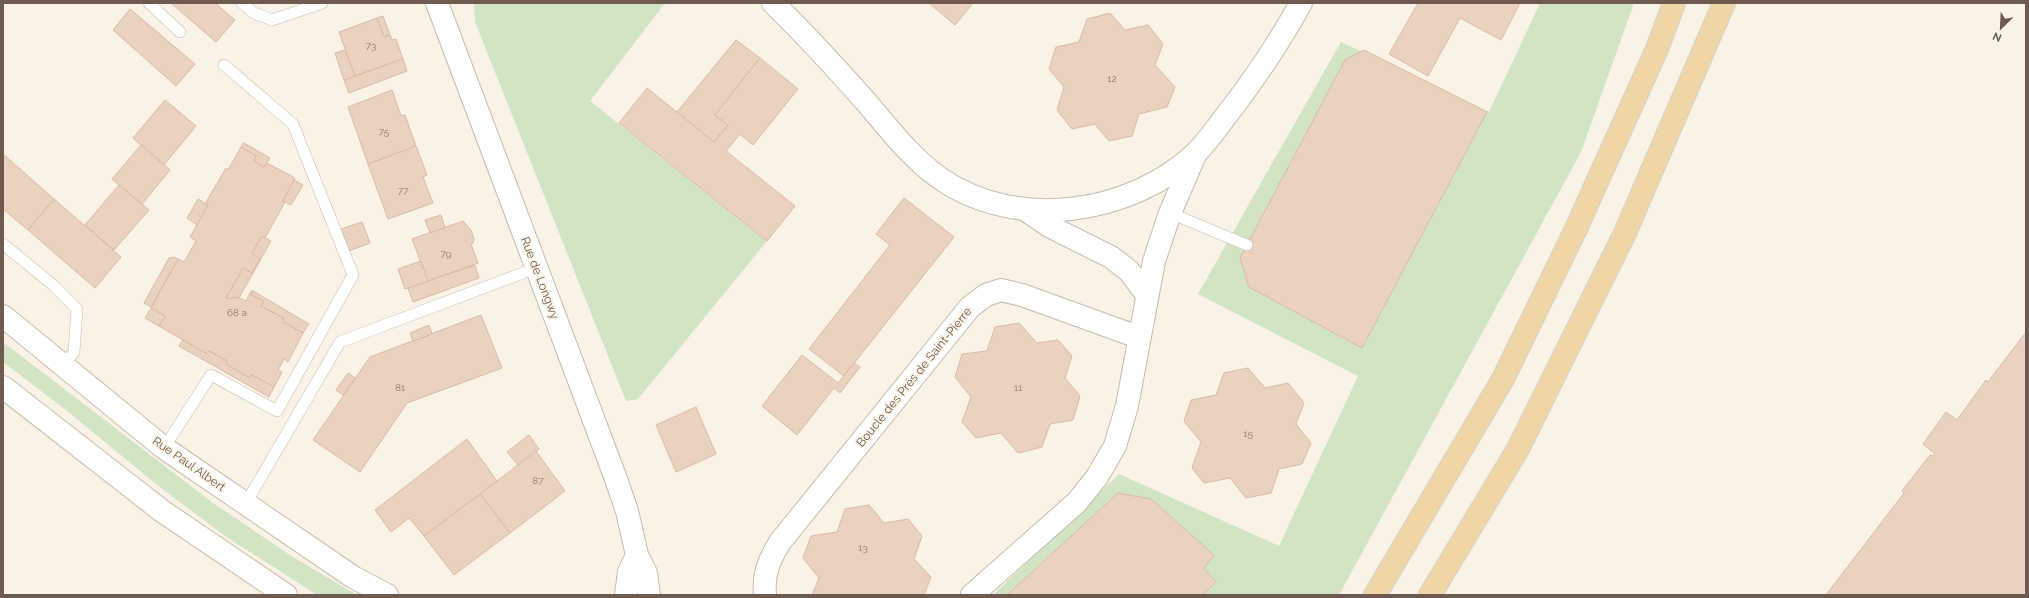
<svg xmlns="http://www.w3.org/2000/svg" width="2029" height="598" font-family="Raleway,sans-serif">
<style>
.green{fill:#d1e4c5}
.building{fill:#ead2c0;stroke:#dbbaa3}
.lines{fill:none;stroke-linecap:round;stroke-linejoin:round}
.service-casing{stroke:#c8baad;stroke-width:12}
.minor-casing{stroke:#c8baad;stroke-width:24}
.secondary-casing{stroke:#cdbcae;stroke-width:24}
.primary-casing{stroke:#d6d1cd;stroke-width:24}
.service{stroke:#fff;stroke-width:11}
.minor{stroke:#fff;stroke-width:22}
.secondary{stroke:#fff;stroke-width:22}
.primary{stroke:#efd6a6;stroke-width:22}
.labels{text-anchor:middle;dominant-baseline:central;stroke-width:4;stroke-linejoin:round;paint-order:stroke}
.number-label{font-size:10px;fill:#8d786a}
.street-label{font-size:12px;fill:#6e5a4e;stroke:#fcf6ea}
</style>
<rect width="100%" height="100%" fill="#f9f2e5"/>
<g class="green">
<path d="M474,3H665L590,101L767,241L638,399L626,401L475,22Z"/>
<path d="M1540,3H1634L1581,152L1339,595H993L1119,474L1279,546L1358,376L1198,294L1341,42L1489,112Z"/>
<path d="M3,342L213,503L293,557L357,595H317L225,536L156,484L66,410L3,362Z"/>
</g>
<g class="building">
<path d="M171,3H215L235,20L216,42Z"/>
<path d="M929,3H973L955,25Z"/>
<path d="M1418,3H1520L1501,40L1460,18L1428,76L1389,54Z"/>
<path d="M130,9L195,64L176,86L113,30Z"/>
<path d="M1110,13L1125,30L1148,25L1163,44L1155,65L1175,87L1167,107L1139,114L1132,136L1109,141L1095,124L1072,129L1057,110L1064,87L1049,69L1056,47L1079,42L1087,19Z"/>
<path d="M383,16L390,35L384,37L377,18Z"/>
<path d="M377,18L384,37L390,35L392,40L396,39L403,59L355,76L339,32Z"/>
<path d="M736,40L760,58L715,115L728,125L714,142L677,112Z"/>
<path d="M345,50L355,76L344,80L335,53Z"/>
<path d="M1364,50L1487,112L1362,348L1249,287L1240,258L1345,60Z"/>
<path d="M760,58L798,89L753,145L740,134L726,151L795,206L767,241L619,123L647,88L714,142L728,125L715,115Z"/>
<path d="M403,59L407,71L349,93L344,80Z"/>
<path d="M392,90L401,116L405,115L416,146L368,164L348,107Z"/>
<path d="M165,100L196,126L164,165L133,138Z"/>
<path d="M244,143L270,158L264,167L254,161L256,156L241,147Z"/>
<path d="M141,145L170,170L142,204L112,179Z"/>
<path d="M416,146L427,175L423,177L433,203L388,219L368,164Z"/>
<path d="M241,147L256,156L254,161L264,167L267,163L295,178L283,201L285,202L265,238L262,236L252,254L260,259L252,273L243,268L226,298L229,299L237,297L246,301L251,291H253L251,295L264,301L261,306L284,318L282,321L303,333L288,362L284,359L278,370L282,372L274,387L252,375L250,378L226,364L227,361L209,351L207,354L159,326L165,316L151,308L178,259L184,262L196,241L190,237L208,205L205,204L226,168L228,170Z"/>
<path d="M3,154L54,199L28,230L3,209Z"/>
<path d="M294,180L303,185L291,205L283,201Z"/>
<path d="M119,185L149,210L114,250L85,225Z"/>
<path d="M904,198L954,237L844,376L809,349L890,245L876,234Z"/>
<path d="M54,199L121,257L95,288L28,230Z"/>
<path d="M198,199L208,205L197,225L187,218Z"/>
<path d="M441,215L445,228L430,233L425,220Z"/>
<path d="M463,221L471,230L474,239L473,243L471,244L478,263L428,281L412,239Z"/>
<path d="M362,222L370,243L349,251L341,229Z"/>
<path d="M262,236L271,241L239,298L237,297L229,299L226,298L243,268L252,273L260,259L252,254Z"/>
<path d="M174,257L178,259L151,307L144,303L169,258Z"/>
<path d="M421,261L428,281L405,289L398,269Z"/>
<path d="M475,265L479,278L413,302L408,288Z"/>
<path d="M253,291L309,324L303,333L282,321L284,318L261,306L264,301L251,295Z"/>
<path d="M151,308L165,316L159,326L145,318Z"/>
<path d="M481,315L502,368L407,403L360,472L313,440L370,357Z"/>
<path d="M1019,323L1037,343L1058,340L1072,356L1065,378L1080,396L1073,420L1050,424L1042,447L1018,453L1001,433L976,438L962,422L971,397L955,377L962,354L987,351L995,327Z"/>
<path d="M429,325L432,334L413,341L410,333Z"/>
<path d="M2026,332V595H1826L1904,493L1902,491L1930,455L1933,456L1935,454L1923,444L1946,412L1957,420L1986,380L1988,382Z"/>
<path d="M183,340L207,354L209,351L227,361L226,364L250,378L252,375L274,387L269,397L179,346Z"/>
<path d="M802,355L838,383L854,363L860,367L840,393L834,388L797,435L762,406Z"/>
<path d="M1248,368L1265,388L1288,383L1304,403L1296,424L1311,443L1302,464L1279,469L1271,493L1246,498L1230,478L1204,483L1192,468L1201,442L1184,421L1191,400L1216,395L1224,373Z"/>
<path d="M348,373L355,378L343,395L336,390Z"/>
<path d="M696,407L716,454L676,472L656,425Z"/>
<path d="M529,435L539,449L518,465L507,452Z"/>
<path d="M467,439L497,481L424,536L409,518L391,532L375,510Z"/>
<path d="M536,451L565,491L510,533L480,494Z"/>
<path d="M1118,493L1151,499L1214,555L1204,568L1216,582L1203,595H1007Z"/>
<path d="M480,494L510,533L454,575L424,536Z"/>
<path d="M869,505L884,523L908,519L922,536L914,559L931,577L924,595H812L819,578L803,558L811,536L837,532L845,509Z"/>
</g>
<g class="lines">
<g class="service-casing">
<g id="service">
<path d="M149,3L180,32"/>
<path d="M242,3L254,13L272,20L322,3"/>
<path d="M1170,213L1247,245"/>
<path d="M3,244L53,285L77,309L74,352L63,365"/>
<path d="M164,448L211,375L277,411L353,275L293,124L224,65"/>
<path d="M246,503L340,342L536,268"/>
</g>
</g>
<g class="minor-casing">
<g id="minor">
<path d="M437,3L616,479L627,511L637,555L646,573L649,595"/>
<path d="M773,3C806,35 837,69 867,103C890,130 911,158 941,179C1017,231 1130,215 1196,153C1208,141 1219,125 1229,112C1256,77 1280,41 1301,3"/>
<path d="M1027,211L1049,226L1111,257L1129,271L1147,295"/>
<path d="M626,595L629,572L637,555"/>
<path d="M765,595C763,574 769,560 780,542L970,307L986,295L1001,290L1022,295L1138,337"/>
<path d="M972,595L1077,502L1097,477L1115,446L1127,406L1154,261L1170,213L1195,155"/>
</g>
</g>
<g class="secondary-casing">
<g id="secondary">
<path d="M3,316L164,448L353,577L387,595"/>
<path d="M3,387L162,511L286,595"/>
</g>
</g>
<g class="primary-casing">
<g id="primary">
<path d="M1375,595L1503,379L1575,231L1657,49L1674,3"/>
<path d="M1430,595L1518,449L1625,233L1724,3"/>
</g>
</g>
<use href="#service" class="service"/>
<use href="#minor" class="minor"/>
<use href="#secondary" class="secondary"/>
<use href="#primary" class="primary"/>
</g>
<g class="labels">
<g class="number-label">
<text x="371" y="45">73</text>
<text x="1112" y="78">12</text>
<text x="384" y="131">75</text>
<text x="403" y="190">77</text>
<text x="446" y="253">79</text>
<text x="237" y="312">68 a</text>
<text x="400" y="387">81</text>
<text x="1018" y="387">11</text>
<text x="1248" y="433">15</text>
<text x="538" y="480">87</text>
<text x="863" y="547">13</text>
</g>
<g class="street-label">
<text transform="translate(540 278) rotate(69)">Rue de Longwy</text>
<text transform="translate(914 377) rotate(-51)">Boucle des Prés de Saint-Pierre</text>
<text transform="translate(189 464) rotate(35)">Rue Paul Albert</text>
</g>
</g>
<rect width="2029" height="598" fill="none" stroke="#6e5a4e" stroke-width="8"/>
<g transform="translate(2001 28) rotate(204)" stroke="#fcf6ea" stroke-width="3" paint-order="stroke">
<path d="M0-3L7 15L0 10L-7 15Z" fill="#6e5a4e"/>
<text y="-6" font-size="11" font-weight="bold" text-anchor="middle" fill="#6e5a4e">N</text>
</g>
</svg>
